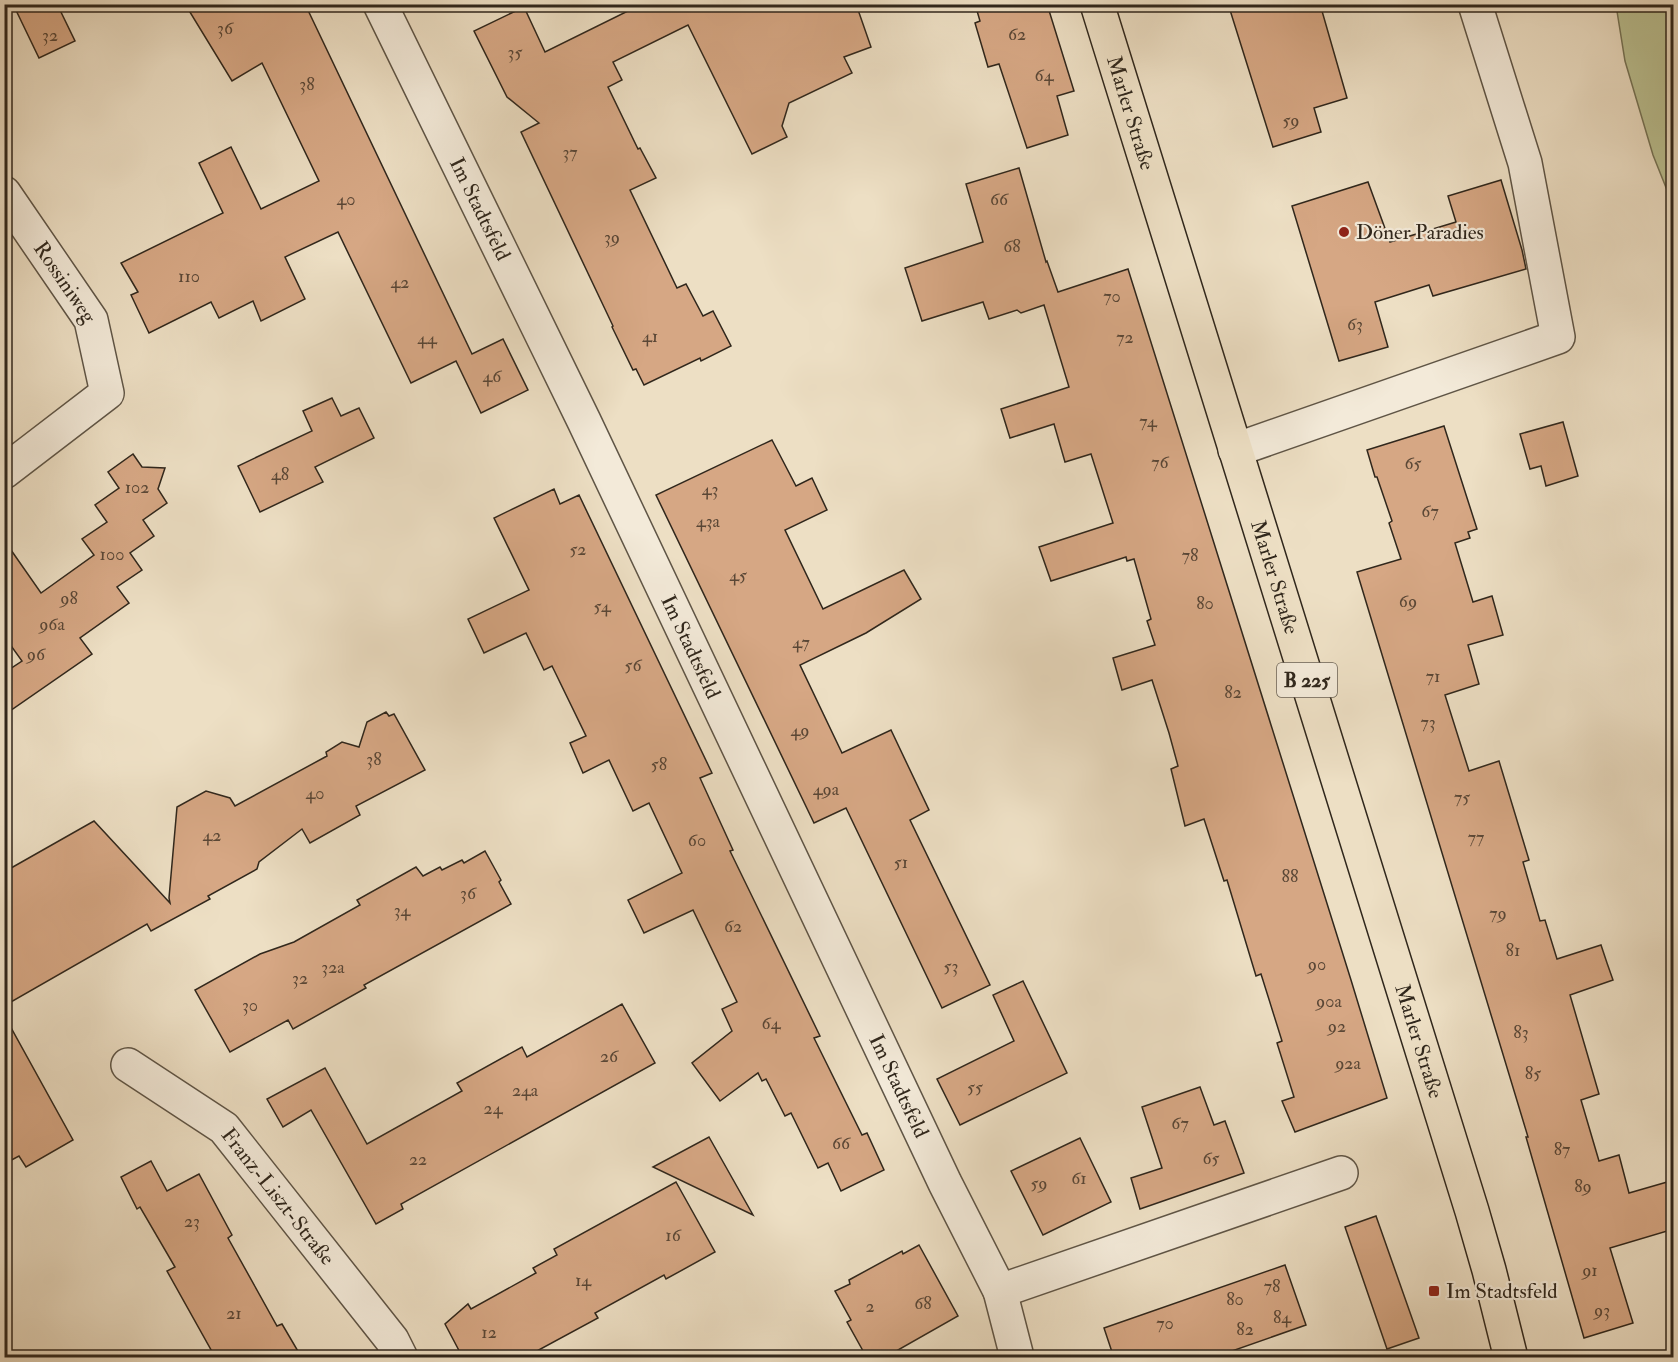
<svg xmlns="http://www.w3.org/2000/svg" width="1678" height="1362" font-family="'IM FELL Double Pica',serif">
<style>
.green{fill:#bbc192;stroke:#767457;stroke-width:1.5}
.building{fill:#d6a784;stroke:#30271c;stroke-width:1.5}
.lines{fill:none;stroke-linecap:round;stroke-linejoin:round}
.minor-casing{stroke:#5f5546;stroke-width:36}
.major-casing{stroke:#30271c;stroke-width:36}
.minor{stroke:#f3ead9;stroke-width:33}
.major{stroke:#eddfc4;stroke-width:33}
.poi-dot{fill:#8f2418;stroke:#f3ead9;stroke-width:2}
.labels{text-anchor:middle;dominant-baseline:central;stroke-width:4.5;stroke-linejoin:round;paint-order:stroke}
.number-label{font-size:18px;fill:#5a4736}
.shield{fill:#f3ead9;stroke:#6a6255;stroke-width:1.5}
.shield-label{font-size:20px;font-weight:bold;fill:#30271c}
.street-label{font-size:21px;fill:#30271c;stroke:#f3ead9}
.poi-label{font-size:21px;fill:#30271c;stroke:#f3ead9;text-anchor:start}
</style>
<rect width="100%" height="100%" fill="#eddfc4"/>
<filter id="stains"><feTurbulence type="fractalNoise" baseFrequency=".00333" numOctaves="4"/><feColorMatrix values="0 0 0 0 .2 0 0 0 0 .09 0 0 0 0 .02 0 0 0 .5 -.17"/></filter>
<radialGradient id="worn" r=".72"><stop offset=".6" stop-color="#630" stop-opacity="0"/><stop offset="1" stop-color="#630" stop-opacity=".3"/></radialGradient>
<path class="green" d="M1616,5H1673V205L1653,155L1625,61Z"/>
<g class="building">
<path d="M13,4H57L75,41L39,58Z"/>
<path d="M185,4H305L472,354L503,339L528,390L481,413L456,361L411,383L338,232L285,257L305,299L261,321L253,301L219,318L211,302L149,333L131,295L138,292L121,263L223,213L199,163L231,147L261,209L319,181L262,63L232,81Z"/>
<path d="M642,4H856L871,47L844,57L852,73L789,103L782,126L787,137L752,154L688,25L613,62L622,80L608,87L638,149L640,148L656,178L630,190L677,288L686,284L703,316L713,311L731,346L701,361L700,358L644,385L636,369L633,370L612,327L613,326L521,132L539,123L507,97L474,31L524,7L545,52Z"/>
<path d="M975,4H1047L1074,91L1057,96L1068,135L1027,148L999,64L988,67L975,23L980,21Z"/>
<path d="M1250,4H1320L1347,98L1314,108L1321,132L1273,147L1230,10Z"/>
<path d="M1019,168L1046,262L1047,261L1058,292L1128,269L1351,980L1387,1098L1295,1132L1282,1101L1294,1097L1277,1043L1282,1041L1261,974L1256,976L1227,880L1224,881L1204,819L1185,826L1171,769L1178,766L1169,733L1152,680L1122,690L1113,658L1155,645L1147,621L1151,619L1134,559L1127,561L1126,557L1051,581L1039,547L1113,523L1091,454L1065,462L1054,424L1010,438L1001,409L1069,387L1044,305L1021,313L1017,310L989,319L983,302L922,321L905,268L983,242L966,184Z"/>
<path d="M1501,180L1522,250L1526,269L1433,296L1429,285L1375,302L1388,347L1339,361L1292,206L1368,182L1390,242L1456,222L1448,196Z"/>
<path d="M332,398L341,416L359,408L374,438L315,467L323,482L260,512L238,466L312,431L303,411Z"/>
<path d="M1563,422L1578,476L1546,486L1541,466L1530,469L1520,434Z"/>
<path d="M1444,426L1477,529L1468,532L1470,538L1455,543L1473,602L1492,596L1503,635L1468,645L1479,684L1445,695L1469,771L1499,761L1529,860L1523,862L1540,921L1545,920L1557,959L1601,945L1607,963L1613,980L1570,995L1599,1094L1581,1100L1599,1161L1619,1155L1629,1193L1674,1180V1229L1610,1248L1633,1323L1584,1338L1526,1137H1528L1357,572L1401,559L1389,523L1392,521L1377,477H1375L1367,450Z"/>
<path d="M772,440L796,486L812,478L827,510L785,530L823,609L904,570L921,599L866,633L800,665L842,753L891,730L929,810L910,820L990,985L942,1008L846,808L814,823L656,495Z"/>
<path d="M133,454L142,467L165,468L158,489L167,503L143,520L154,536L130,553L142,570L117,587L129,603L80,638L92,654L4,715V673L22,661L4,636V540L41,593L94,555L82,539L107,522L95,505L119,488L108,472Z"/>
<path d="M554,489L560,504L579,495L712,773L700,778L733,850L730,851L820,1036L814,1038L862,1135L867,1133L884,1170L841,1191L828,1163L818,1168L791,1113L785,1116L766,1079L762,1081L758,1073L720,1101L692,1063L732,1031L722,1009L737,1002L693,910L644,933L628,900L682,873L649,803L633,811L609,760L583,773L570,743L586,736L552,666L544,670L526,633L484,653L468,619L529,590L494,518Z"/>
<path d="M386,712L389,716L394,714L425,770L356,806L360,815L310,843L302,829L259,862L257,869L208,896L210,899L151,931L147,924L4,1006V872L94,821L170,903L169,898L177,807L206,791L230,798L235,806L327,756L326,752L342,742L359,747L367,722Z"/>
<path d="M485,851L501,880L499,882L511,904L364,985L366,988L293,1029L288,1020L230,1052L195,990L260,954L294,942L360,905L357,900L416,867L423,876L440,867L442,870L462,860L464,863Z"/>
<path d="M1023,981L1067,1073L960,1125L937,1079L1014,1041L993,995Z"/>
<path d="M622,1004L655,1063L401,1204L403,1209L376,1224L311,1110L283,1127L267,1099L325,1068L367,1144L462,1091L457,1083L522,1047L527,1057Z"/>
<path d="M4,1015L73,1140L26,1167L19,1156L4,1164Z"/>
<path d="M1200,1087L1214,1125L1225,1121L1244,1173L1140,1209L1131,1178L1162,1168L1142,1107Z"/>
<path d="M709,1137L753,1215L653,1167Z"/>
<path d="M1080,1138L1111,1202L1043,1235L1011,1171Z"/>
<path d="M151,1161L167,1191L199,1174L232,1235L228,1238L277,1326L282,1324L302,1358H213L215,1357L167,1271L175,1267L140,1207L137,1209L121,1177Z"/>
<path d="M676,1182L715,1252L666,1279L664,1275L595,1313L598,1318L524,1358H463L445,1324L468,1304L471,1309L536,1273L533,1268L557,1255L554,1249Z"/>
<path d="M1376,1216L1419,1338L1387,1349L1345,1227Z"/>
<path d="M919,1245L958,1316L884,1358H867L847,1322L851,1320L835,1291L850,1284L849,1280L902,1251L903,1254Z"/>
<path d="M1285,1265L1306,1325L1212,1358H1114L1104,1328Z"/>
</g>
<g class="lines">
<g class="minor-casing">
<g id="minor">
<path id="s1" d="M380,4L584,421L945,1183L1000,1291L1341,1173"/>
<path id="s2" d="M4,193L91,320L107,393L4,472"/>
<path d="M1235,450L1558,337L1525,163L1475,4"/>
<path id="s3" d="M128,1065L224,1128L392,1340L401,1358"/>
<path d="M1000,1291L1016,1353V1358"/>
</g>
</g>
<g class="major-casing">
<g id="major">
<path id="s4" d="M1097,4L1472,1211L1489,1270L1511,1358"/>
</g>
</g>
<use href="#minor" class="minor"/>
<use href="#major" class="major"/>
</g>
<g class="poi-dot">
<circle cx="1344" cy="232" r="6"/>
<rect x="1428" y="1285" width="12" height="12" rx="3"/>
</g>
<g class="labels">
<g class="number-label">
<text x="225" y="28">36</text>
<text x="1017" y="34">62</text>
<text x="50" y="35">32</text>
<text x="515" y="52">35</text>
<text x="1044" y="75">64</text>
<text x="307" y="84">38</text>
<text x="1291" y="120">59</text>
<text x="570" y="152">37</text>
<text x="346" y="199">40</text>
<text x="999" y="199">66</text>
<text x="612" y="237">39</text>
<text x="1012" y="246">68</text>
<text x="189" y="276">110</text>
<text x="400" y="282">42</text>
<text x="1112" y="296">70</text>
<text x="1355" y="324">63</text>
<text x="650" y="336">41</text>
<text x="1125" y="337">72</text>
<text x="427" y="338">44</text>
<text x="492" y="376">46</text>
<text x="1148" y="421">74</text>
<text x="1160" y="462">76</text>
<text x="1413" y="463">65</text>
<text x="280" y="474">48</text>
<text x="137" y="487">102</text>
<text x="710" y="489">43</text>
<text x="1430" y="511">67</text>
<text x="708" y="521">43a</text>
<text x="578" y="549">52</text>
<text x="112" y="554">100</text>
<text x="1190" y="555">78</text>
<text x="738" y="575">45</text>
<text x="69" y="598">98</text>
<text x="1408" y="601">69</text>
<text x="1205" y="603">80</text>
<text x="602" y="606">54</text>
<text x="52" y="624">96a</text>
<text x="801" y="642">47</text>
<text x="36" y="654">96</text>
<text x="633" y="665">56</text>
<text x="1433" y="676">71</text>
<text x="1233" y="692">82</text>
<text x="1428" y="722">73</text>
<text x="800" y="730">49</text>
<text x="374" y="759">38</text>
<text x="659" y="764">58</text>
<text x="826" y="789">49a</text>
<text x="315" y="793">40</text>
<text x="1462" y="797">75</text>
<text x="212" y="835">42</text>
<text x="1476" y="837">77</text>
<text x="697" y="840">60</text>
<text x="901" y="862">51</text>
<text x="1290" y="876">88</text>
<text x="468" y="893">36</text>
<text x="402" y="910">34</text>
<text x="1498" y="913">79</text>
<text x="733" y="926">62</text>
<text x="1513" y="950">81</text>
<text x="1317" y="964">90</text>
<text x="951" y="966">53</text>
<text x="333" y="967">32a</text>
<text x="300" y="978">32</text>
<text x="1329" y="1001">90a</text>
<text x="250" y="1005">30</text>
<text x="771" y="1023">64</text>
<text x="1337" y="1026">92</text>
<text x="1521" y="1032">83</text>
<text x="609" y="1056">26</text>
<text x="1348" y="1063">92a</text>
<text x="1533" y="1073">85</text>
<text x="975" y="1087">55</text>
<text x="525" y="1090">24a</text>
<text x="493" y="1108">24</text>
<text x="1180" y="1123">67</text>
<text x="841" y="1143">66</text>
<text x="1562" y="1149">87</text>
<text x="1211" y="1158">65</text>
<text x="418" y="1159">22</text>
<text x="1079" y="1178">61</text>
<text x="1039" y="1183">59</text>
<text x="1583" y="1186">89</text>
<text x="192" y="1221">23</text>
<text x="673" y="1235">16</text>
<text x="1590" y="1270">91</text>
<text x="583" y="1280">14</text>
<text x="1272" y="1286">78</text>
<text x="1235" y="1299">80</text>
<text x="923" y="1303">68</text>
<text x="870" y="1306">2</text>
<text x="1602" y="1310">93</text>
<text x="234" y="1313">21</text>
<text x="1282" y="1317">84</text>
<text x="1165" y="1323">70</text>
<text x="1245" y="1329">82</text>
<text x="489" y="1332">12</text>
</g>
<rect class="shield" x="1277" y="663" width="60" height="34" rx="4.5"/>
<g class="shield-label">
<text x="1307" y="680">B 225</text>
</g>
<g class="street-label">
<text stroke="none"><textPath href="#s4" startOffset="114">Marler Straße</textPath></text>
<text stroke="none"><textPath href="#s1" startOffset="228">Im Stadtsfeld</textPath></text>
<text stroke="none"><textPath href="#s2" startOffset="108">Rossiniweg</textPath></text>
<text stroke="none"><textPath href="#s4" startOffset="600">Marler Straße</textPath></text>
<text stroke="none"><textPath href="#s1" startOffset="714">Im Stadtsfeld</textPath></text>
<text stroke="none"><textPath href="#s4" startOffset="1086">Marler Straße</textPath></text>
<text stroke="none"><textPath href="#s1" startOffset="1200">Im Stadtsfeld</textPath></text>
<text stroke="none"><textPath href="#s3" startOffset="202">Franz-Liszt-Straße</textPath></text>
</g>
<g class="poi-label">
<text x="1356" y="232">Döner Paradies</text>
<text x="1446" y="1291">Im Stadtsfeld</text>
</g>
</g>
<rect width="1678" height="1362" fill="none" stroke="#eddfc4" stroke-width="24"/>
<rect x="6" y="6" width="1666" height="1350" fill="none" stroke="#30271c" stroke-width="3"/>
<rect x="12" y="12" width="1654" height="1338" fill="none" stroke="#30271c" stroke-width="1.5"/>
<rect width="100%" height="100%" filter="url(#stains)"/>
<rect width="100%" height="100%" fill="url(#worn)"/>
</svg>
